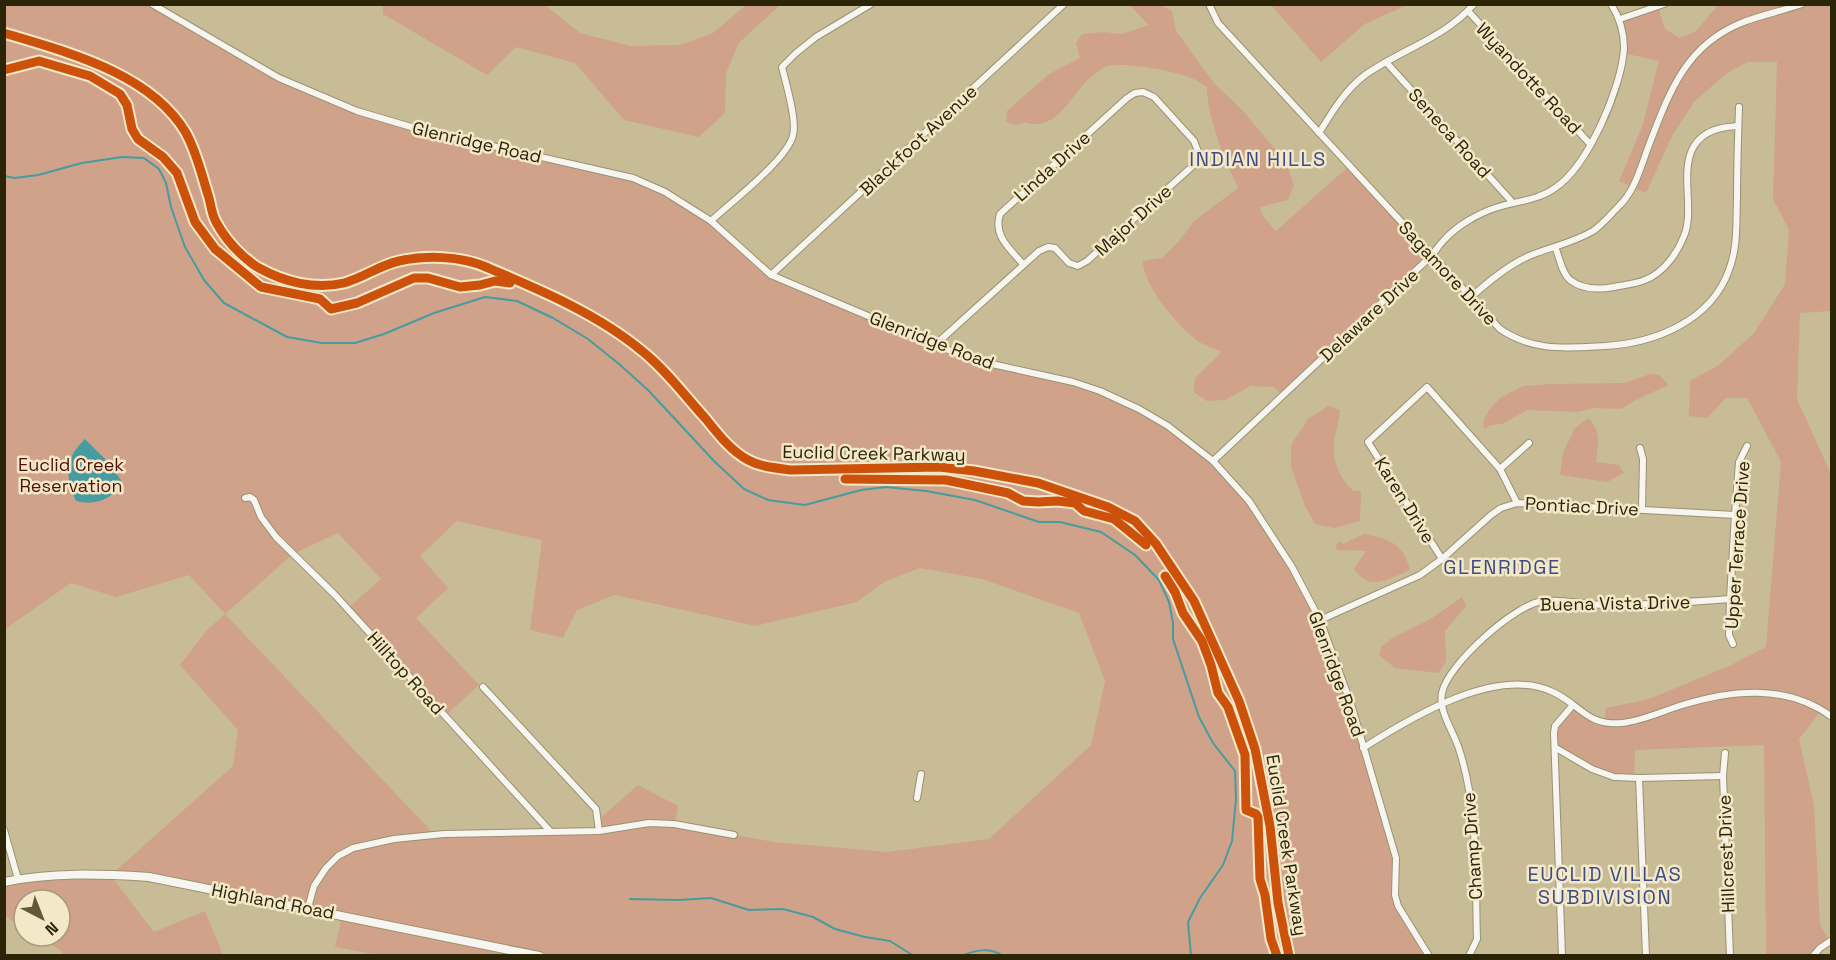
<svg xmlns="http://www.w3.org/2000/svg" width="1836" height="960" font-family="'Space Grotesk',sans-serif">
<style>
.green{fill:#d0a289;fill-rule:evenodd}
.water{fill:#469c9f}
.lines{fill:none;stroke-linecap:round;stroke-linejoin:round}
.stream{stroke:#469c9f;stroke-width:2}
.minor-casing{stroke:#9a9173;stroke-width:8}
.tertiary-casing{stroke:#9a9173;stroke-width:10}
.minor{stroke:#f7f5ef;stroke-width:6}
.tertiary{stroke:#f7f5ef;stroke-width:8}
.cycleway-casing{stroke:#f3e8c7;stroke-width:13}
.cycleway{stroke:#cc510b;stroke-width:9}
.labels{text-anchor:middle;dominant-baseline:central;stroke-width:5;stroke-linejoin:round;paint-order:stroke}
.street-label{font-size:18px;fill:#2c2407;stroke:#f3e8c7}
.park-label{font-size:18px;fill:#4e1006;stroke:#f3e8c7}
.neighbourhood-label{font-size:20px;letter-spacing:1.5px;fill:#3e4b87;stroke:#f3e8c7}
</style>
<rect width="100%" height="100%" fill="#c8bc97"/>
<g class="green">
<path d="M5,5H152L267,71L357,111L633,178L665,192L711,221L767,272L958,354L1073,382L1139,409L1213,461L1249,501L1292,567L1320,620L1336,662L1396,858L1395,895L1429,955H378L335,947L342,915L150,877L111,876L154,932L205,911L223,955H61L63,952L37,936H60V900H24V928L5,916V882L111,875L233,766L238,730L180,665L206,631L225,614L189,575L116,597L71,583L5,629ZM457,521L542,540L530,630L563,638L577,610L615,595L755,626L857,602L884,582L920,568L982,579L1079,613L1105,681L1091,745L989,839L887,852L774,842L675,824L678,806L638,785L597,821L598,831L434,834L225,614L293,554L338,533L381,579L347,609L445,716L479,685L416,618L448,588L420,556Z"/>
<path d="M383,5H545L580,33L631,46L680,45L713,33L746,5H780L739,43L726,73L725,113L699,137L624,120L575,63L516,47L487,75L383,14Z"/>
<path d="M1130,5H1161L1172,11L1176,31L1214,83L1243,111L1286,162L1294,185L1288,200L1260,207L1263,216L1276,231L1349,166L1432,256L1283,396L1274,387L1251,386L1225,400L1207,401L1194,392L1195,378L1215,359L1221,351C1215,349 1209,347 1203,344C1182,332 1142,285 1143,261L1162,258L1179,241L1194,221L1238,188C1224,156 1208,122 1207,87C1202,84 1197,80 1191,78C1175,71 1125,62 1108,66C1104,67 1099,71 1096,73C1071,90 1060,134 1024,122C1018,126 1013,125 1006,122L1007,111L1049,74L1080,58L1076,43L1082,34L1104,32L1122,34L1148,25Z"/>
<path d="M1271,5H1407L1365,24L1321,62Z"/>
<path d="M1718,5H1831V311L1800,313L1797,399L1831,474V717L1822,710L1799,739L1814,805L1820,925L1830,941L1813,955H1766L1764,745L1635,750L1634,778L1614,777L1592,769L1556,748C1554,726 1559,721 1573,705L1604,722L1606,708L1649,699L1729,666L1766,647L1781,462L1747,398H1726L1707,418L1689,416L1690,381L1719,365L1754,333L1785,284L1789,230L1773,199L1777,62H1748L1727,73L1694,102L1672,136L1646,193L1619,181L1642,127L1659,61L1623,53L1620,19L1658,7L1665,29L1680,38L1695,32Z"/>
<path d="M1650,374L1660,375L1668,385L1634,401L1621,409L1595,408L1577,412L1527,410L1502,424L1491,425L1484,429L1483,422L1489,410L1500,398L1523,386L1550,384L1624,383Z"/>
<path d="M1328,406L1340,410C1339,422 1335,432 1334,444C1332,461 1341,481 1354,491H1361L1360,521L1334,528L1315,524L1305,506L1291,467V445L1308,419Z"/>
<path d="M1588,418C1602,430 1598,446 1596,462L1619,465L1624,473L1607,482L1560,475L1563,453L1575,428Z"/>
<path d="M1364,534C1388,538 1404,544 1410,570C1397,575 1377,588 1364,579C1360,577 1356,572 1354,569L1366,551L1337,550L1335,548L1339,541L1343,544Z"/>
<path d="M1462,597L1466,606L1445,631L1446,661L1439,673L1395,668L1379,655L1382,646L1391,639L1432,618Z"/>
</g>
<path class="water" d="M85,439L107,461L121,480C114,500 95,506 76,501C65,476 64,459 85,439Z"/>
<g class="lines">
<g class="stream">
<path d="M4,176L15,178L38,175L82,163L122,157L144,158L159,169L166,183L171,207L185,247L204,280L224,303L287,337L322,343H355L384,334L434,313L485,297L517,301L553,318L588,339L619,364L648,390L714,461L744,489L768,500L805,505L861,490L886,487L926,491L975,500L1039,522H1060L1101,532L1135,555L1159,580L1169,602L1173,623V639L1199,717L1213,743L1235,771L1236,799L1232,841L1223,865L1200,898L1188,922L1191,956"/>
<path d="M630,899L679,900L711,898L749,910L783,909L813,917L835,929L865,937L890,941L914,956"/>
<path d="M960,956C974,951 989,946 1003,956"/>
</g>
<g class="minor-casing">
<g id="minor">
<path d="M152,4L279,78L357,111L418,129L633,178L665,192L711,221L771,275L958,354L992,364L1073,382L1100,391L1139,409L1168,426L1213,461L1249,501L1292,567L1320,620L1351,704L1396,858L1395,895L1398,906L1429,956"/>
<path d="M1209,4L1218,23L1500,329C1534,352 1565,348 1605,346C1655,343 1711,321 1729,270C1738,247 1736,222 1737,198C1737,167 1738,137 1739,107"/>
<path d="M1468,11L1590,144"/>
<path d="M1620,19L1664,4"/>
<path d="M1386,62L1513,203"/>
<path d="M1319,133C1332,112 1345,90 1365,75C1400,50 1445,38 1474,4"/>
<path d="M711,221C730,203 788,159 793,135C797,120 786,84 782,67L796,53L816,37L871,4"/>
<path d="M1555,247C1560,258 1561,272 1570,280C1583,290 1598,290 1614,287C1624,285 1635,284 1645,280C1663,273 1677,254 1684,236C1695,210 1679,171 1694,146C1704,130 1721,127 1738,126"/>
<path d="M771,275L1064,4"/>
<path d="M1470,298C1488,282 1507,266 1529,256C1550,247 1573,243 1593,231C1602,225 1611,214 1619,206C1635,191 1641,166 1649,145C1669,93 1685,46 1741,23C1761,15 1782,11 1802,4"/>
<path d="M936,344L1039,251L1048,247L1055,248L1069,263L1078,266L1087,261L1196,163L1200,157L1194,141L1154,97L1143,92L1135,93L1127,98L1000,214C993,236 1010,249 1023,264"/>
<path d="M1640,448L1643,459L1642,509"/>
<path d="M1213,461L1427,260C1434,254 1438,246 1445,239C1457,226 1477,214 1495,208C1515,201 1537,201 1555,188C1588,166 1622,87 1624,48C1624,31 1620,18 1611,4"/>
<path d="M1500,469L1529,443"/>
<path d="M245,498L250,497L254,500L261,517L276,537L335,595L550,831"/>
<path d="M1442,559L1368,442L1427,387L1500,469L1517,503"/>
<path d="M1320,620L1420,575L1442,559L1491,515L1501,508L1517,503L1735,515"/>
<path d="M1733,644L1729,635L1730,599L1735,515L1739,462L1747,446"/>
<path d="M483,687L596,809L599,831"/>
<path d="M1363,748C1410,718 1497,665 1553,692C1581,705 1586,726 1622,723C1641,721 1661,712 1679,706C1730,690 1786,683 1832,717"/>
<path d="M1556,748L1592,769L1614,777L1639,778L1723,776"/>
<path d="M1725,753L1723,776L1730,956"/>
<path d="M1639,778L1646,956"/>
<path d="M917,798L921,774"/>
<path d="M4,830L18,879"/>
<path d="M308,908L314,886L326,868L338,856L353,848L394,839L444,834L599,831L649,823L674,824L734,835"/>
<path d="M1469,956L1477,939C1475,876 1479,810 1459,749C1454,732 1438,711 1442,693C1447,665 1515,604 1543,601C1564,599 1586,605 1607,605C1648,605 1689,602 1730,599"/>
<path d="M1562,956L1554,733L1555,726L1573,705"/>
<path d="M1813,956L1820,948L1832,940"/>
</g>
</g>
<g class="tertiary-casing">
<g id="tertiary">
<path d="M4,33C66,52 151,73 186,133C197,153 202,176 209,198C211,206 212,215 216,222C223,235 232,246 243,256C248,260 253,265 259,268C284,282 315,290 344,283C363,278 380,265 399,261C426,255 460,256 486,267C538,289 598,314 642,351C666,370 685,396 706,419C718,434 731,451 748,460C761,467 776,468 791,470L939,467L974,471L1038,483L1108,507L1135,521L1156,544L1194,601L1239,701L1255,749L1270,826L1278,903L1289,956"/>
<path d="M4,882C52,872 101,874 149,877L539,956"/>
</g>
</g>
<use href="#minor" class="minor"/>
<use href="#tertiary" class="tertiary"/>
<g class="cycleway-casing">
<g id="cycleway">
<path d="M4,33C66,52 151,73 186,133C197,153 202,176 209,198C211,206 212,215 216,222C223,235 232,246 243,256C248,260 253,265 259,268C284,282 315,290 344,283C363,278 380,265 399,261C426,255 460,256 486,267C538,289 598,314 642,351C666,370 685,396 706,419C718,434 731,451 748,460C761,467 776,468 791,470L939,467L974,471L1038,483L1108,507L1135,521L1156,544L1194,601L1239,701L1255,749L1270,826L1278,903L1289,956"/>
<path d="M4,70L39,61L90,76L120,94L127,105L132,129L138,139L163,157L177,173L195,222L215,249L261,287L320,299L331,309L357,303L414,278H428L460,287L480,285L495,281L510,283"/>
<path d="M845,479L946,480L1008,493L1023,501L1038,502L1057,501L1075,503L1084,511L1114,519L1146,545"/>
<path d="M1165,576L1175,592L1183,613L1202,641L1211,665L1218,693L1228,707L1245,755L1246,810L1256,814L1258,817L1260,879L1265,895L1271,939L1277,956"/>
</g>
</g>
<use href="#cycleway" class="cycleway"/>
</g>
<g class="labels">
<g class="street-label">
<text transform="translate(1529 78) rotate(47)">Wyandotte Road</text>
<text transform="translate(1450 133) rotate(48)">Seneca Road</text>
<text transform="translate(918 140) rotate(-43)">Blackfoot Avenue</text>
<text transform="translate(477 142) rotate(13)">Glenridge Road</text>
<text transform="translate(1052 166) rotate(-42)">Linda Drive</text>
<text transform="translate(1133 220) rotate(-42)">Major Drive</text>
<text transform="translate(1448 273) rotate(47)">Sagamore Drive</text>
<text transform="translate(1369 315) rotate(-43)">Delaware Drive</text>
<text transform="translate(932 340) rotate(21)">Glenridge Road</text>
<text transform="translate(874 453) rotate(1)">Euclid Creek Parkway</text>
<text transform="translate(1405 500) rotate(58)">Karen Drive</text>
<text transform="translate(1582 506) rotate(3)">Pontiac Drive</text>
<text transform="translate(1737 545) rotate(-86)">Upper Terrace Drive</text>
<text transform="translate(1615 603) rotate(-1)">Buena Vista Drive</text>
<text transform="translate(406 673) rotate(48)">Hilltop Road</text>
<text transform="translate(1337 674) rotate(70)">Glenridge Road</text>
<text transform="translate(1287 845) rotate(81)">Euclid Creek Parkway</text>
<text transform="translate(1472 846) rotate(-94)">Champ Drive</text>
<text transform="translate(1726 854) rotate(-92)">Hillcrest Drive</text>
<text transform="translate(273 901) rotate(11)">Highland Road</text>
</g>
<g class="park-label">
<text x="71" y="464">Euclid Creek<tspan x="71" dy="21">Reservation</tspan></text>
</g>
<g class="neighbourhood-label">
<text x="1258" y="159">INDIAN HILLS</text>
<text x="1502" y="567">GLENRIDGE</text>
<text x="1605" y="874">EUCLID VILLAS<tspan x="1605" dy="23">SUBDIVISION</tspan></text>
</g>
</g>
<rect width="1836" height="960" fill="none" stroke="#2c2407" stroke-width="12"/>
<g transform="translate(42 918) rotate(138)"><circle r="28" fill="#f3e8c7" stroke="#a39a7a" stroke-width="1.5"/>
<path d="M0-4.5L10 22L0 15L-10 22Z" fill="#635939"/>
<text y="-9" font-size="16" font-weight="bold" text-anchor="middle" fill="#2c2407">N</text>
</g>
</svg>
